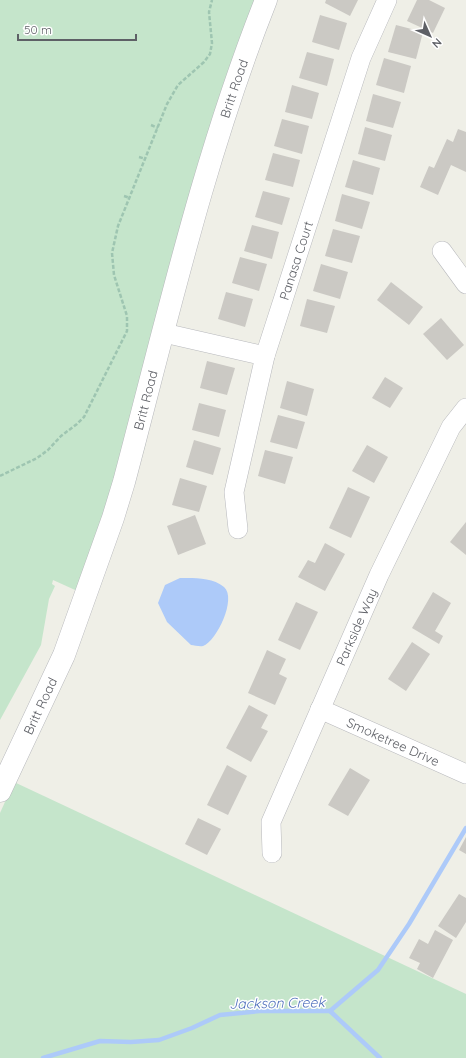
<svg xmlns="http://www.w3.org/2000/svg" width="466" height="1058" font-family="Quicksand,sans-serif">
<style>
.green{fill:#c5e5cb}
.water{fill:#adcaf9}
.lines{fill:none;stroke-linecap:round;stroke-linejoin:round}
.stream{stroke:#adcaf9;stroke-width:4.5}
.building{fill:#cbc9c4}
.minor-casing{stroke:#b7b8bc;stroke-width:20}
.tertiary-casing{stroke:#b7b8bc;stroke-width:23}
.path{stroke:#9ec5b1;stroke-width:2.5;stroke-dasharray:4 2;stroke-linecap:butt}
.minor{stroke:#fff;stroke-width:19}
.tertiary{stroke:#fff;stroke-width:22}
.labels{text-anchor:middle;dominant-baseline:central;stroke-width:3;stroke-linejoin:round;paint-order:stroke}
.street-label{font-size:13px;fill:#5e6066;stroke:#fff}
.water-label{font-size:14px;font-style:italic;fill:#5071bc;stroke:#fff}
</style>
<rect width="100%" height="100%" fill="#efefe7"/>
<g class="green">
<path d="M0,0H273L189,198L145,447L95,599L53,580L52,584L55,586L49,599L41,645L0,720Z"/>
<path d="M14,782L466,994V1058H0V813Z"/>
</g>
<path class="water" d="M180,578C194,578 212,577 224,587C237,598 217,641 203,646C200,647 194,645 191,645L167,622L158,603L165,585Z"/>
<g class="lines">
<g class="stream">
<path d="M330,1011L378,970L409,924L466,828"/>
<path d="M43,1058L100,1041L131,1042L159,1040L192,1028L220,1015L260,1011H330L380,1058"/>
</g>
</g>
<g class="building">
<path d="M326,0H358L350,16L325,3Z"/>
<path d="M417,0H429L445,8L433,33L407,21Z"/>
<path d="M320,15L347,23L339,50L312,42Z"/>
<path d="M396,25L423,32L416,59L388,52Z"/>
<path d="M307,52L334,59L327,86L299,78Z"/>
<path d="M384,58L411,66L404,93L376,85Z"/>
<path d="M292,85L319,93L312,119L285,112Z"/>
<path d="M373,94L401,102L393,128L366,121Z"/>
<path d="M282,119L309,126L302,154L274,146Z"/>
<path d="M365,127L392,135L385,161L358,154Z"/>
<path d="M458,129L466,132V172L451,165L438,195L420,187L429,166L434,168L447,139L453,142Z"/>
<path d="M273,153L300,160L293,187L265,180Z"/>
<path d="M353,160L380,168L373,195L345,187Z"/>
<path d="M263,191L290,198L282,225L255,217Z"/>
<path d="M342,194L370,202L362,229L335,221Z"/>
<path d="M252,225L279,232L272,259L244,251Z"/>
<path d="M333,229L360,236L352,263L325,256Z"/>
<path d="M240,257L267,264L259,291L232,283Z"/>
<path d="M321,264L348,272L340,299L313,291Z"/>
<path d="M391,282L423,307L409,325L377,300Z"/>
<path d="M226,292L253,299L245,327L218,319Z"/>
<path d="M307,299L335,306L327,333L300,326Z"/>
<path d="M441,318L464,345L447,360L423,334Z"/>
<path d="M207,361L235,368L227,395L200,388Z"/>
<path d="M385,377L403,388L390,408L372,398Z"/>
<path d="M287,381L314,389L307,416L280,408Z"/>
<path d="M199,403L226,410L219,437L192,430Z"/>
<path d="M278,415L305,422L297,449L270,442Z"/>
<path d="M194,440L221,448L213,475L186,467Z"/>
<path d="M367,445L388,457L374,483L352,471Z"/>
<path d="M265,450L293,457L285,484L258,476Z"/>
<path d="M180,478L207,486L199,512L172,505Z"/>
<path d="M348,487L370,497L351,538L329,528Z"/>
<path d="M195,515L206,544L178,555L167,526Z"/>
<path d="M466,522V555L450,542Z"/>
<path d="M325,543L345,554L325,591L298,577L308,560L315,563Z"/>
<path d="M433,592L451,603L435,631L443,636L439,644L412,628Z"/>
<path d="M296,602L318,612L300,650L278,640Z"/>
<path d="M412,642L430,654L406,691L388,679Z"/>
<path d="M267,650L286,659L279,674L287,678L275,705L248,693Z"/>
<path d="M249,705L268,715L261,728L268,731L251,762L226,748Z"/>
<path d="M227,765L247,776L228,815L207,805Z"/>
<path d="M350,768L370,780L348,816L328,805Z"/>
<path d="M198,818L221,829L207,855L185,844Z"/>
<path d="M466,837V854L459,850Z"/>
<path d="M459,894L466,898V922L456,938L438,926Z"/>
<path d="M435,930L453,940L433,978L417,969L420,963L409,958L419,939L428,944Z"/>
</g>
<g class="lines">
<g class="minor-casing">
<g id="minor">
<path d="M442,251L466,284"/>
<path d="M164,333L265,356"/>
<path id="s1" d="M238,529L234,492L265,356L361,58L387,0"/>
<path id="s2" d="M320,709L466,774"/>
<path id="s3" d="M272,853L271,822L379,575L451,427L466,408"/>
</g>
</g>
<g class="tertiary-casing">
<g id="tertiary">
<path id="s4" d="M0,791L64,655L113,518L124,482C167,320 204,156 266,0"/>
</g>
</g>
<g class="path">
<path d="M151,125L158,128"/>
<path d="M139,157L146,159"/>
<path d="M124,196L130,198"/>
<path d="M0,476L37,458L48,450L61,436L77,424L84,417L127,331V316L114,275L112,253L118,226L167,104L178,85L204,62L210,54L212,43L209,12L212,0"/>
</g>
<use href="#minor" class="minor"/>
<use href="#tertiary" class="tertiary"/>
</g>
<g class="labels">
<g class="street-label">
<text stroke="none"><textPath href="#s4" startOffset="742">Britt Road</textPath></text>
<text stroke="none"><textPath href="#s1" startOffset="277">Panasa Court</textPath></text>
<text stroke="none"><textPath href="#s4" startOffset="418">Britt Road</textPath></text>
<text stroke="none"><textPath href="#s3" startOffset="244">Parkside Way</textPath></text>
<text stroke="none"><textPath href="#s4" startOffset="94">Britt Road</textPath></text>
<text stroke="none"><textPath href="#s2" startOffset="80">Smoketree Drive</textPath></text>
</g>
<g class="water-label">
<text transform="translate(277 1003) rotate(-1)">Jackson Creek</text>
</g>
</g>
<g transform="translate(430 36) rotate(135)" stroke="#ffffff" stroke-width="3" paint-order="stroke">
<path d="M0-3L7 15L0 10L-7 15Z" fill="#5e6066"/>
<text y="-6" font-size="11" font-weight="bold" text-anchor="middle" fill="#5e6066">N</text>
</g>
<path d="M18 34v6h118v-6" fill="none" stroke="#5e6066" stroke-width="2"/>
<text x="24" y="34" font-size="12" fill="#5e6066" stroke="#ffffff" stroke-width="3" paint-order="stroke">50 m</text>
</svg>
